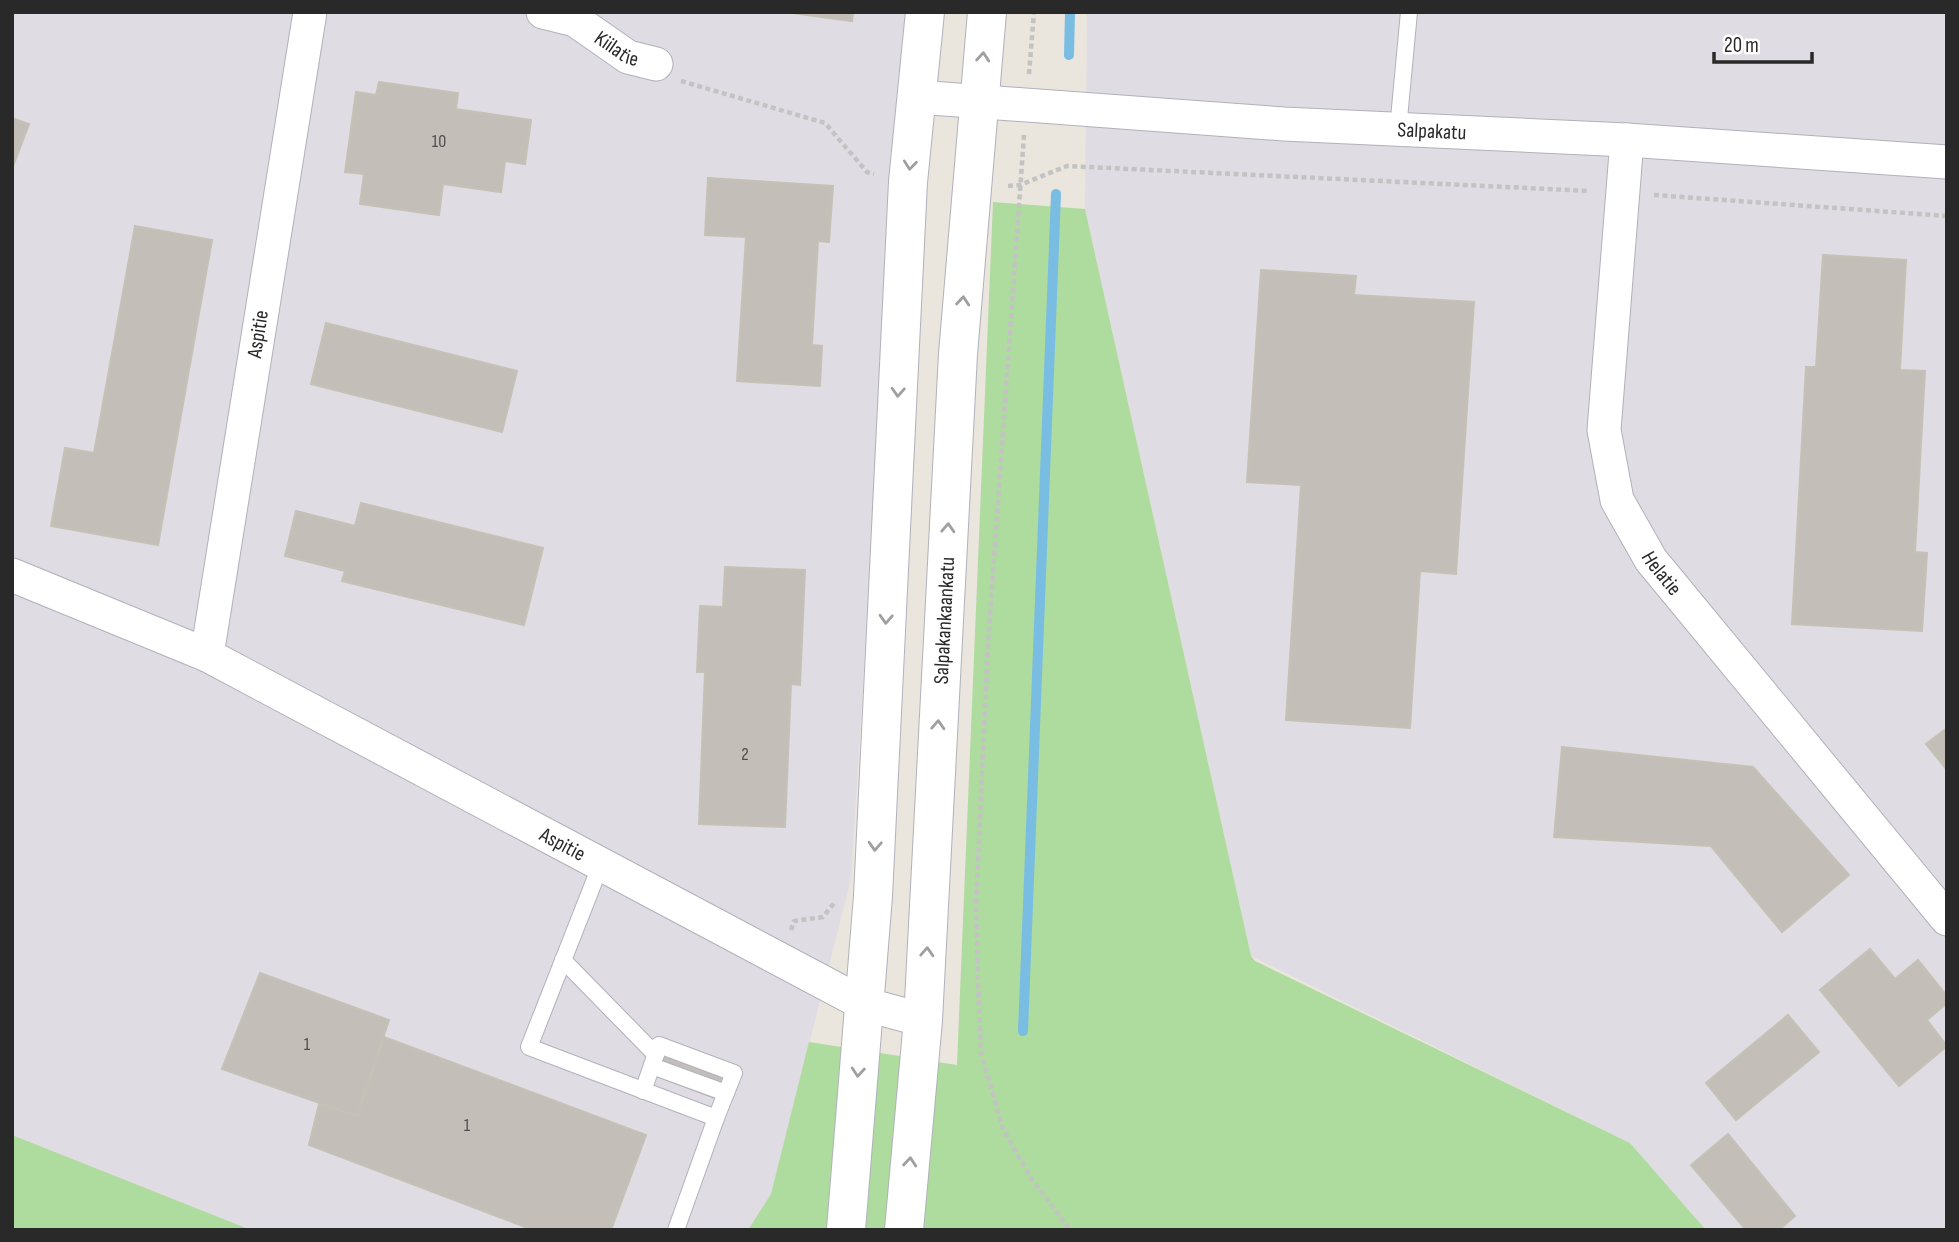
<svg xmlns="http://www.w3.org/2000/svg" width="1959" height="1242" font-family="'Sofia Sans Condensed',sans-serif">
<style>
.industrial{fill:#dfdce3}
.green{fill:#aedb9e}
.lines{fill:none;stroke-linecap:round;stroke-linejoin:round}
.stream{stroke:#7abde2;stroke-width:10}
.building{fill:#c3bfb8;stroke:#c5c1b6;stroke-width:2}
.service-casing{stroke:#b0b1bc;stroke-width:18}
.minor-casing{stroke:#b0b1bc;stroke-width:35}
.secondary-casing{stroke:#b0b1bc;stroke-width:40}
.path{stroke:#c3c3c3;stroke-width:4.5;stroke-dasharray:5 3.5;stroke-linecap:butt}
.service{stroke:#fff;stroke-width:16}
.minor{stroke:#fff;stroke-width:33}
.secondary{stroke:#fff;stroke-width:38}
.oneway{stroke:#9f9f9f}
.labels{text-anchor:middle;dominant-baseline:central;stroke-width:7;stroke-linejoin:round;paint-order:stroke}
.number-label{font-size:18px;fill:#504e4d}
.street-label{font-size:21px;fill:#292929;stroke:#fff}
</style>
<rect width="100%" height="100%" fill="#eae5dd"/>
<g class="industrial">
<path d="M12,12H907L899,97L851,879L771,1194L748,1230H251L12,1135Z"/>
<path d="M1087,12H1947V1230H1706L1630,1143L1251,956L1085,209Z"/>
</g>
<g class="green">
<path d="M993,202L1085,209L1251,956L1255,961L1630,1143L1706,1230H748L771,1194L809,1042L957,1065Z"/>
<path d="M12,1135L251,1230H12Z"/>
</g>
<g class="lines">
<g class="stream">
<path d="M1069,55L1070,12"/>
<path d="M1023,1031L1056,194"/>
</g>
</g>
<g class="building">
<path d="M785,12H853L852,21Z"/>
<path d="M379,82L458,93L456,109L531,120L525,164L505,161L501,192L443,184L439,215L360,204L364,174L345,172L356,92L376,95Z"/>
<path d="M12,118L29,124L12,169Z"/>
<path d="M708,178L833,186L829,242L818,241L812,345L822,346L820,386L737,381L746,237L705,235Z"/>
<path d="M135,226L212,240L158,545L51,526L65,448L94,453Z"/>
<path d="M1823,255L1906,260L1900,370L1925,371L1915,552L1927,553L1922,631L1792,624L1806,367H1816Z"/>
<path d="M1261,270L1356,276L1354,295L1474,302L1456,574L1420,571L1410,728L1286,720L1301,485L1247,482Z"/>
<path d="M326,323L517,371L502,432L311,384Z"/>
<path d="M361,503L543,548L524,625L342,581L345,571L285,556L296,511L355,526Z"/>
<path d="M725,567L805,570L800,685L791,684L785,827L699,824L705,672H697L700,606L723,607Z"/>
<path d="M1947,728V770L1926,744Z"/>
<path d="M1562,747L1753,767L1849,875L1782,932L1711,846L1554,837Z"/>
<path d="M1870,949L1895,979L1918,960L1947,996V1003L1927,1020L1947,1046L1899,1086L1820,990Z"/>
<path d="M260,973L389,1020L357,1116L222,1069Z"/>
<path d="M1788,1015L1819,1052L1736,1120L1706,1083Z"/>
<path d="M384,1037L646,1135L611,1230H533L309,1145L319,1104L357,1116Z"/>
<path d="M667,1041L729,1064L717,1099L654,1075Z"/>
<path d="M1728,1134L1795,1216L1779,1230H1746L1691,1165Z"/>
</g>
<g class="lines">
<g class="service-casing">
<g id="service">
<path d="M1398,129L1409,12"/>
<path d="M601,864L529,1047L716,1118L676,1230"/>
<path d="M563,960L656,1055"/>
<path d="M652,1066L726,1093"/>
<path d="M643,1091L659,1045L734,1073L716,1118"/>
</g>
</g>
<g class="minor-casing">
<g id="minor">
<path id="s1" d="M310,12L207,655L864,1004L923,1020"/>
<path id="s2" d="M543,12L575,20L628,57L656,64"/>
<path id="s3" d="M917,97L1284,124L1627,140L1947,162"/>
<path id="s4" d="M1627,140L1604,430L1617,500L1651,560L1947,919"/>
<path d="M12,575L207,655"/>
</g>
</g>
<g class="secondary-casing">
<g id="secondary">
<path d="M846,1230L873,896L908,182L925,12"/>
<path id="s5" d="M904,1230L923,1020L958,354L987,12"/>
</g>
</g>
<g class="path">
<path d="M1029,74L1034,12"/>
<path d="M681,81L825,123L867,172L874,174"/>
<path d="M1024,135L988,643L976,904L978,983L981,1053L1003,1129L1031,1178L1070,1230"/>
<path d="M1008,186L1020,185L1067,166L1590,191"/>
<path d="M1654,195L1947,216"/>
<path d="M791,930L794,921L823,917L835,902"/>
</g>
<use href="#service" class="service"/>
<use href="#minor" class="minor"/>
<use href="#secondary" class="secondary"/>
</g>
<defs><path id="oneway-chevron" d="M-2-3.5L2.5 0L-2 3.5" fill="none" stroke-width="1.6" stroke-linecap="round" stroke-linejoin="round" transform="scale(1.75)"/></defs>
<g class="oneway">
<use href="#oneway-chevron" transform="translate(983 57) rotate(-85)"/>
<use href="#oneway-chevron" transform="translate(910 165) rotate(96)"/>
<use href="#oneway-chevron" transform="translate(963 301) rotate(-85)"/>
<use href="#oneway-chevron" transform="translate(898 392) rotate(93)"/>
<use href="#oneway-chevron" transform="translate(948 528) rotate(-87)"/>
<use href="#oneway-chevron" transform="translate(886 619) rotate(93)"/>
<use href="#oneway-chevron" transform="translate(938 725) rotate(-87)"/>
<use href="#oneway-chevron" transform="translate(875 846) rotate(93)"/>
<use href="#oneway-chevron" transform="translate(927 952) rotate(-87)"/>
<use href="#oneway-chevron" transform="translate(858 1072) rotate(95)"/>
<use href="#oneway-chevron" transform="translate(910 1162) rotate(-85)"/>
</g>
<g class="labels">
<g class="number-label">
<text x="439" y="141">10</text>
<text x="745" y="754">2</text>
<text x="307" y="1044">1</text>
<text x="467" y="1125">1</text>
</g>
<g class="street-label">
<text stroke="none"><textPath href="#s2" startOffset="84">Kiilatie</textPath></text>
<text stroke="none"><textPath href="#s3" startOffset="516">Salpakatu</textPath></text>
<text transform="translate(258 334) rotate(-81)">Aspitie</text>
<text stroke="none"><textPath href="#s4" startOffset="448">Helatie</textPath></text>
<text stroke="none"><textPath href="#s5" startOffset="611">Salpakankaankatu</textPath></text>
<text stroke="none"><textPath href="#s1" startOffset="1054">Aspitie</textPath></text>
</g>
</g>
<rect width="1959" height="1242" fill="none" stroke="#292929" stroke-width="28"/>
<path d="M1714 52v10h98v-10" fill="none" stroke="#292929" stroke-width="3.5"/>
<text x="1724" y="52" font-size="21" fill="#292929" stroke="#ffffff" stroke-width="5" paint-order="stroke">20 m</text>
</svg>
